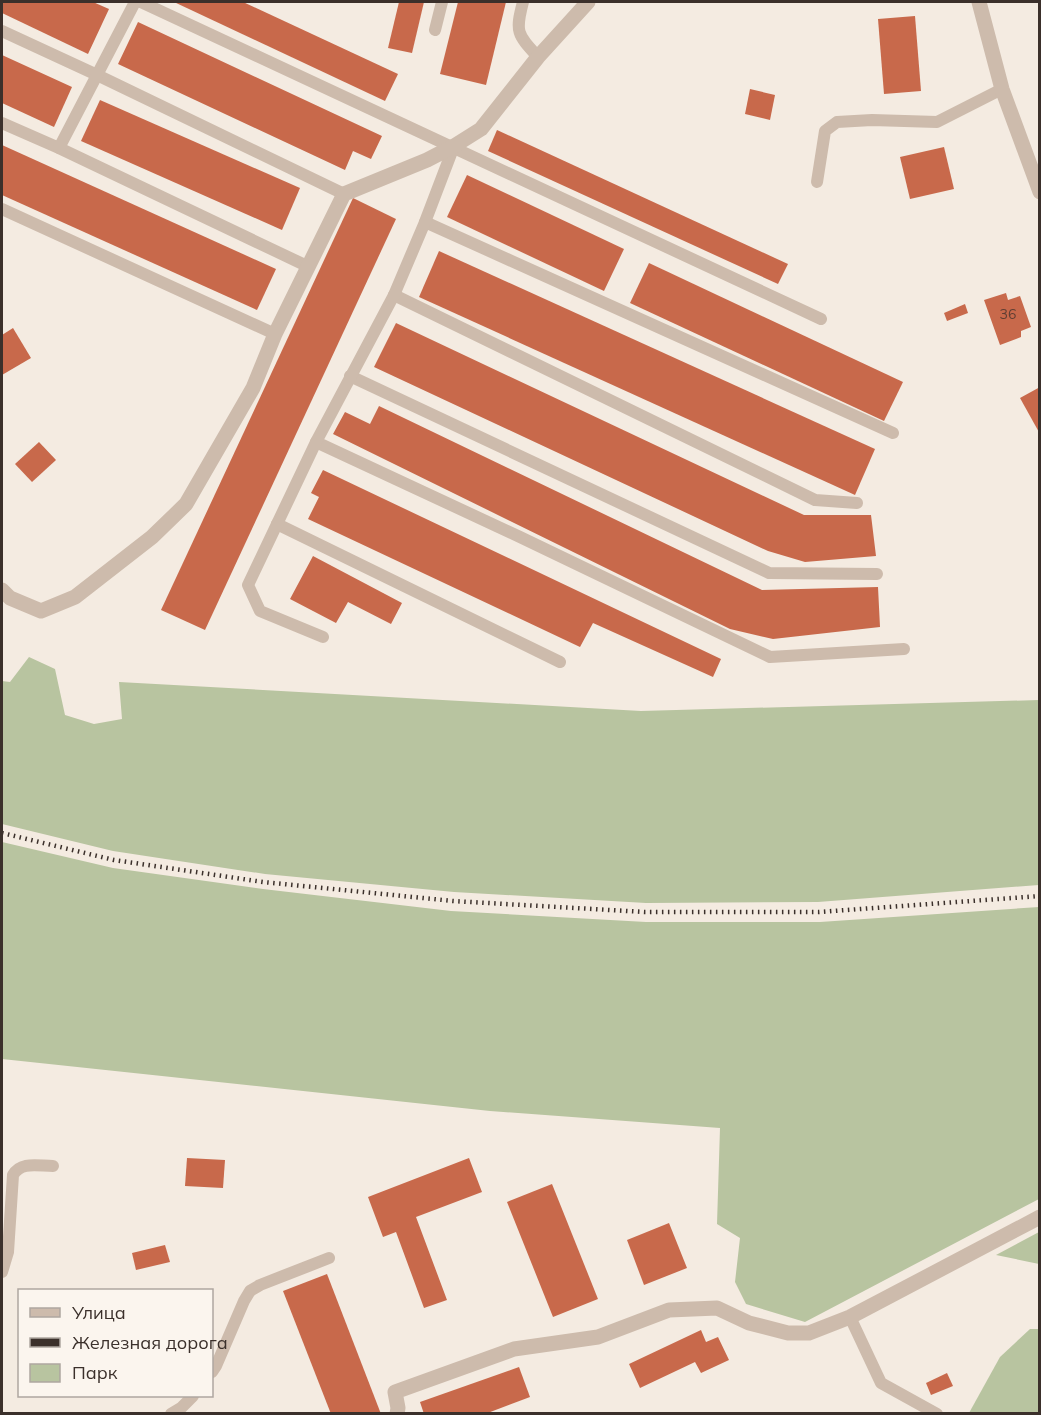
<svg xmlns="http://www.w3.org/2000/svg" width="1041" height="1415" font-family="Mulish,sans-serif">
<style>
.green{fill:#b8c4a0}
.building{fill:#c8694b}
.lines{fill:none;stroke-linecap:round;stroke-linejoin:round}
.service{stroke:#cdbbac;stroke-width:12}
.minor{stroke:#cdbbac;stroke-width:15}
.tertiary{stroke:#cdbbac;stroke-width:15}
.rail{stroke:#3b302b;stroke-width:4.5;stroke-dasharray:1.5 4.5;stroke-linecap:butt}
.labels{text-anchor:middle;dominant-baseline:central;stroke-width:6;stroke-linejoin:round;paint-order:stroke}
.number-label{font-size:14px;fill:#5e3e33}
</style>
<rect width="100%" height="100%" fill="#f4ebe1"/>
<g class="green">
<path d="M29,657L55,669L65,715L94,724L122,719L119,682L641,711L1039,700V885L818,902L646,903L454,892L265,874L113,851L2,824V681L10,682Z"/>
<path d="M2,842L113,868L263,889L451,911L646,922H820L1039,907V1199L805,1322L746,1304L735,1282L740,1238L717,1224L720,1128L490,1111L2,1059Z"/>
<path d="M1039,1232V1264L996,1255Z"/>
<path d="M1030,1329H1039V1413H969L1000,1357Z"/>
</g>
<g class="building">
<path d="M2,2H93L109,9L88,54L2,13Z"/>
<path d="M174,2H243L398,74L385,101Z"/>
<path d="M399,2H424L412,53L388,48Z"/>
<path d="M458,2H506L486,85L440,74Z"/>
<path d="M915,16L921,91L884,94L878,19Z"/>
<path d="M138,22L382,136L371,159L353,151L345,170L118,64Z"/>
<path d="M2,55L72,87L54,127L2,103Z"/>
<path d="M750,89L775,95L770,120L745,114Z"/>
<path d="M100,100L300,188L282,230L81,141Z"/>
<path d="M497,130L788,264L778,284L488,151Z"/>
<path d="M2,145L276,269L257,310L2,195Z"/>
<path d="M944,147L954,189L910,199L900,157Z"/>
<path d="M467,175L624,249L604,291L447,217Z"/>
<path d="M353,198L396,219L205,630L161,610Z"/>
<path d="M439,251L875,449L855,495L419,297Z"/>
<path d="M649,263L903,382L884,421L630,303Z"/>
<path d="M1006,293L1008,300L1020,296L1031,327L1021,331V337L1000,345L984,300Z"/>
<path d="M965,304L968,313L947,321L944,313Z"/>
<path d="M396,323L804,515H871L876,556L805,562L768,551L374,367Z"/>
<path d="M13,328L31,358L2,375V335Z"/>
<path d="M1040,387V434L1020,398Z"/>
<path d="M379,406L762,590L878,587L880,627L773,639L730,629L333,434L345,412L370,424Z"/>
<path d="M39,442L56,460L32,482L15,464Z"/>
<path d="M323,470L721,659L713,677L593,623L580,647L308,519L319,497L311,493Z"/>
<path d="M313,556L402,603L391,624L348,602L336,623L290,599Z"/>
<path d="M187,1158L225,1160L223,1188L185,1186Z"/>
<path d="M469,1158L482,1192L416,1217L447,1300L424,1308L396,1232L383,1237L368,1197Z"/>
<path d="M552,1184L598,1299L553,1317L507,1202Z"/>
<path d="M669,1223L687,1268L644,1285L627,1240Z"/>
<path d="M165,1245L170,1262L136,1270L132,1253Z"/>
<path d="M327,1274L381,1414H331L283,1291Z"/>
<path d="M701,1330L706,1342L718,1337L729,1360L701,1373L695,1362L640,1388L629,1364Z"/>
<path d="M519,1367L530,1397L485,1414H424L420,1402Z"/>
<path d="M947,1373L953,1386L931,1395L926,1383Z"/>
</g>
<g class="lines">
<g class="service">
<path d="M141,2L821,319"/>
<path d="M523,2C515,32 517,34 538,57"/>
<path d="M435,30L442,2"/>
<path d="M2,31L95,74L344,194"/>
<path d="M2,123L59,148L307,266"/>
<path d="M59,148L135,2"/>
<path d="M817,182L825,131L837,122L872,120L937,122L1002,89"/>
<path d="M2,209L275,334"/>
<path d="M425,222L893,433"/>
<path d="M394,295L815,500L857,503"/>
<path d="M350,376L769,573L877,574"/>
<path d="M316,442L520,537L770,657L904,649"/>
<path d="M277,524L560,662"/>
<path d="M323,637L260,611L248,585L316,442L394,295L425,222L454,146"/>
<path d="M2,1272L8,1252L13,1175C21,1161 38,1166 53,1166"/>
<path d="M850,1317L881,1383L937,1414"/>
<path d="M212,1372L216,1366L244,1301L250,1291L260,1285L329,1258"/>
<path d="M171,1414L181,1408L193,1396"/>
</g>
<g class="minor">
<path d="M2,590L10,598L41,611L75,597L152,537L186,504L253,388L275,334L344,194L427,160L454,146L481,129L538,57L588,2"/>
<path d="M397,1414L398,1408L395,1392L514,1349L598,1337L669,1310L717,1308L749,1323L788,1333H809L850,1317L1040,1217"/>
</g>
<path class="tertiary" d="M979,2L1002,89L1040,192"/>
<path class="rail" d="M2,833L114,860L263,882L453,901L645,912H819L1040,896"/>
</g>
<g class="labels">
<g class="number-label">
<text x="1008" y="314">36</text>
</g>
</g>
<rect width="1041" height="1415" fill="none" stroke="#3b302b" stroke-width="6"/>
<rect x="18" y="1289" width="195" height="108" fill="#fbf5ee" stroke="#aea6a0" stroke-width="1.5"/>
<rect x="30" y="1308" width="30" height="9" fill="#cdbbac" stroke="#aea6a0" stroke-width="1.5"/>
<text x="72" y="1319" font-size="18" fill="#3b302b">Улица</text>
<rect x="30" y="1338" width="30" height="9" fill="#3b302b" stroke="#aea6a0" stroke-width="1.5"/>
<text x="72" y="1349" font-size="18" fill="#3b302b">Железная дорога</text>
<rect x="30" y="1364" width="30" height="18" fill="#b8c4a0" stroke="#aea6a0" stroke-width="1.5"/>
<text x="72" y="1379" font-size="18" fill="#3b302b">Парк</text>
</svg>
